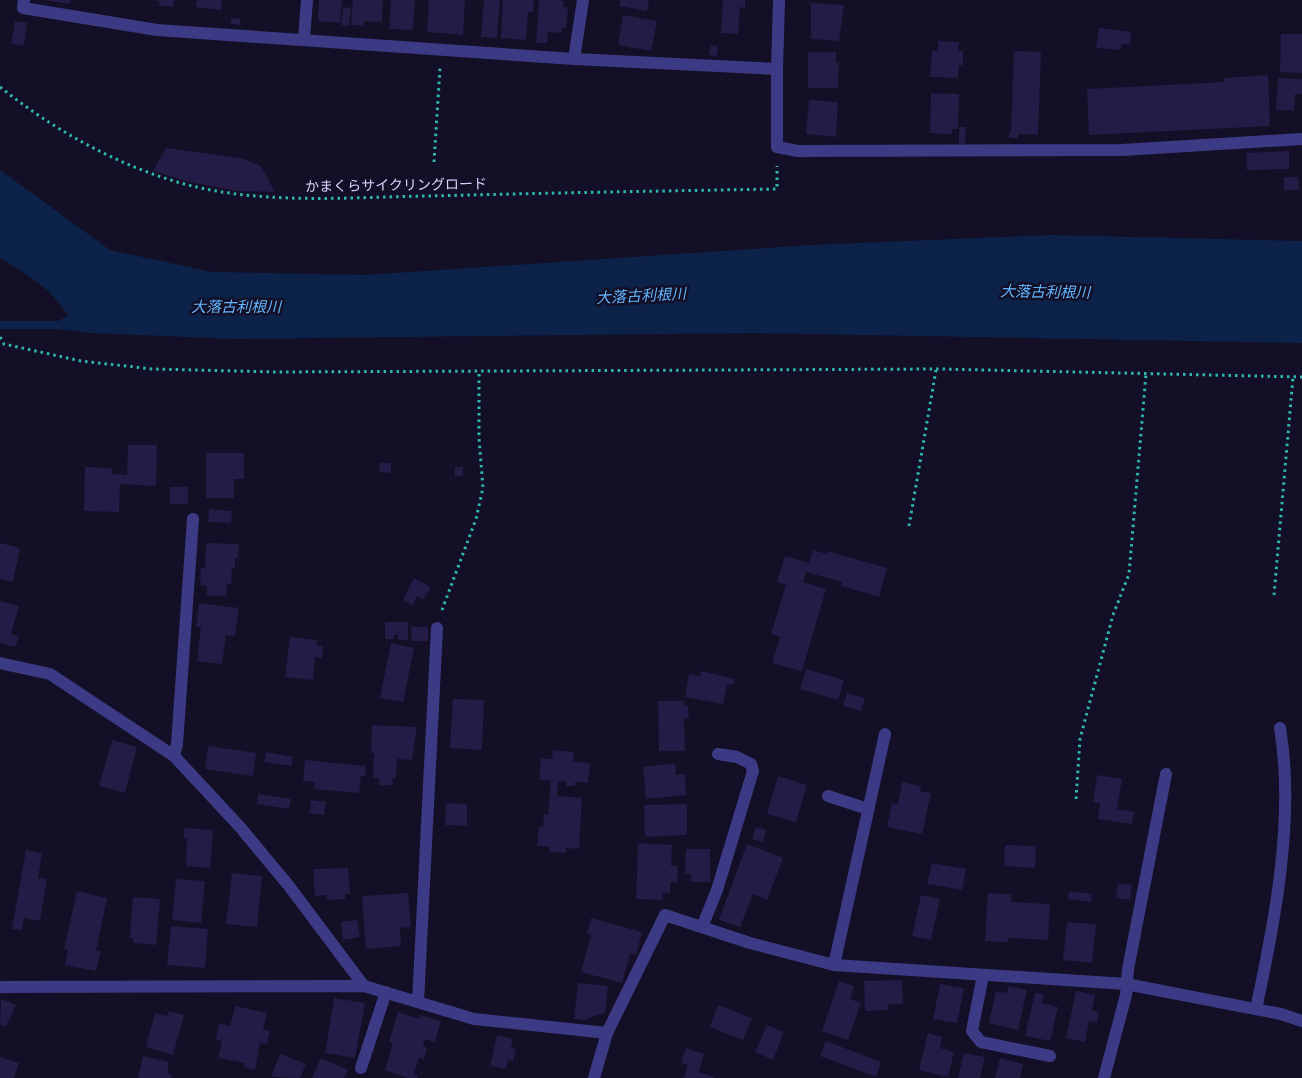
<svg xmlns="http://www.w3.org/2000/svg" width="1302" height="1078" font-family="'Roboto Condensed','Noto Sans JP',sans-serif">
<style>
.water{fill:#0c2248}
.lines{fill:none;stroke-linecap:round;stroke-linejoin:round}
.stream{stroke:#0c2248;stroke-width:8}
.building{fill:#241b47}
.path{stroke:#2fb8b0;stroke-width:3;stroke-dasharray:2.5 4;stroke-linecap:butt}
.minor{stroke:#3d3a85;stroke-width:12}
.labels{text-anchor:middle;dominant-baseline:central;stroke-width:5;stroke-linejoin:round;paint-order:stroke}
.street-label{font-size:14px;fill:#d9d4ff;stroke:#130f26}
.water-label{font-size:15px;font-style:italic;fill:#62b6ff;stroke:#130f26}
</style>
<rect width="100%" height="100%" fill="#130f26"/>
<path class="water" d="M0,170L110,250L212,272L365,275L811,245L1050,235L1302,241V343L755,333L235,339L92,333L57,329L58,321L68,316C52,288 26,274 0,258Z"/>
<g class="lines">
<path class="stream" d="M0,325H68"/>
</g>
<g class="building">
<path d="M44,0H71L70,4Z"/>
<path d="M156,0H174L173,7L159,6L160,2Z"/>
<path d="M197,0H222L221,10L196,7Z"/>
<path d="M319,0H342L340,23L318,21Z"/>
<path d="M353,0H383L382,22L364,21V26L351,25Z"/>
<path d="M391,0H415L413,30L389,29Z"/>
<path d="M429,0H465L463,35L427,32Z"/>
<path d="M484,0H500L497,38L481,37Z"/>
<path d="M503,0H534L533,12H528L526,40L501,38Z"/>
<path d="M539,0H560L564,2L563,7L568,8L566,28H562V33L548,32L547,43H536Z"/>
<path d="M621,0H649L647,11L619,6Z"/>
<path d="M723,0H745V8L740,7L738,34L721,33Z"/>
<path d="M811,3L844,5L839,41L811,39Z"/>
<path d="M343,7L351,8L349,26L341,25Z"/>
<path d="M623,15L657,21L651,51L618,45Z"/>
<path d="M231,18L240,19V25L231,24Z"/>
<path d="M15,21L27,23L24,46L11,44Z"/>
<path d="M1099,28L1131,32L1130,45L1122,44L1120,50L1096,48Z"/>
<path d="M1281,34H1302V73L1280,72Z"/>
<path d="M938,41L959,42L958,51H963V65H959L958,78L930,77L932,51H938Z"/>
<path d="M711,45L718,46L717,56L709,55Z"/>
<path d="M1014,51L1041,52L1038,135L1018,134V138H1009V133H1011Z"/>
<path d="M808,52H836V62L839,63L838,88H808Z"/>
<path d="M1268,75L1270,126L1089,135L1087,89L1224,82V78Z"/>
<path d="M1278,78L1302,79V94H1295L1294,111L1276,110Z"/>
<path d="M931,93L959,94L958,129H952V134L930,133Z"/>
<path d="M809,100L838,102L836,137L806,134Z"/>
<path d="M959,127H966L965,144H959Z"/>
<path d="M166,148L240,158L261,166L275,192L237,191L185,181L153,171Z"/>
<path d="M1289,151V169L1247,170L1246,153Z"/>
<path d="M1284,177H1298L1299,190H1284Z"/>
<path d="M128,445H157L156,486L120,484L119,512L84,511L85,467L112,468V474L127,475Z"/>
<path d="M206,453H244V479H234V498H206Z"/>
<path d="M380,463H391V473L379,472Z"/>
<path d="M455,467H463V476L455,477Z"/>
<rect x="170" y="487" width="18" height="17"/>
<path d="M209,509L232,511L231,523L208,522Z"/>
<path d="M0,543L20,548L13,582L0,579Z"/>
<path d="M206,543L239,544L238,558H235V568H232L231,584H227L226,596H207V586L200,585L201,568H205Z"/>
<path d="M813,550L827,554V551L887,568L879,597L841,586L842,582L806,572L803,582L826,589L802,671L772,663L780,637L771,634L786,585L777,582L785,556L809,563Z"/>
<path d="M414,578L431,587L424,599L417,596L413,605L403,600Z"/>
<path d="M0,601L19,606L11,634L19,636L15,647L0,643Z"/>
<path d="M199,603L239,608L235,636L226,635L222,664L197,661L201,627H196Z"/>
<path d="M385,622H408V640H398V635H394V639H385Z"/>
<path d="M411,627H428V641H412Z"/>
<path d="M290,637L317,640L316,645L323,646L322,658L315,657L313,680L285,677Z"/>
<path d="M391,643L414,648L403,702L380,698Z"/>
<path d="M806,669L844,680L838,700L800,689Z"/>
<path d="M701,671L735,679L733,685L727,684L723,704L685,697L689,674L700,676Z"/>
<path d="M847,693L865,698L861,711L843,706Z"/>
<path d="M453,699L484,700L482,750L450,748Z"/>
<path d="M658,701H684V706H688L689,718H684L685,751H659Z"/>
<path d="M372,725L417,727L412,760L397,759L396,778H393V785H379V779L373,778L374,753H371Z"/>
<path d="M112,740L137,747L125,793L99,786Z"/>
<path d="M208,746L256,753L253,776L205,769Z"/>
<path d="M553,750L574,752L573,762L590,763L588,783L575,782V786H566V782L558,781L557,796L582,798L579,849L566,848V853L549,852L550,847L537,846L539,826L543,827L544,814L548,815L551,781L539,779L541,758L552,759Z"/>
<path d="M266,752L293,757L291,766L264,762Z"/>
<path d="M305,760L366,766L365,776H361L359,793L314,789L315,782L303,781Z"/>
<path d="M675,763L676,775L685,774L686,795L646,799L643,767Z"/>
<path d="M1097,775L1122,779L1117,809L1134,812L1132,824L1098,819L1100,803L1093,802Z"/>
<path d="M778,776L807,785L796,822L767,814Z"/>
<path d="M902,782L921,786L920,791L931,793L922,834L887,827L892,803L898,804Z"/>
<path d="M258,794L291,799L289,809L257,804Z"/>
<path d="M311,800L326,802L324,815L309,813Z"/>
<path d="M446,803L467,804V826L445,825Z"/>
<path d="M687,804V835L645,837L644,805Z"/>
<path d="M756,827L766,830L763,842L752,839Z"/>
<path d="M184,828L213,830L210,868L186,866L187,838H184Z"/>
<path d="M638,843L672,845L671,866H678L677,883L670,882V894L663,893L662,900L636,899Z"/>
<path d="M747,844L783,858L767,900L753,894L740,927L719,920Z"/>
<path d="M1005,845L1036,846L1035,868L1004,866Z"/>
<path d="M686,849H710V882H691V874H685Z"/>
<path d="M26,850L42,853L38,878L47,879L40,921L24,918L22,930L12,929Z"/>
<path d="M932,863L966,869L962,890L927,884Z"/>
<path d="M348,868L350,894H345V899L327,900V895L315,896L313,869Z"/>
<path d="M232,873L262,876L257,927L226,924Z"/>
<path d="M176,879L205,881L201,923L172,920Z"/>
<path d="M1118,883L1132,885L1130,900L1116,898Z"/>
<path d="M77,891L107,898L96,951H101L96,971L65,965L68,950L64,949Z"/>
<path d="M1069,891L1092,894L1091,902L1068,899Z"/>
<path d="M408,893L411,927L400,928L401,946L366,949L362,896Z"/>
<path d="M988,893L1011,894V902L1050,904L1048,940L1009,938L1008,942L985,941Z"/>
<path d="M921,895L940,899L931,940L912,936Z"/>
<path d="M133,897L160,899L156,945L133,943V938H130Z"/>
<path d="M591,918L642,932L636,955L630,953L622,983L581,972L591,935L587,934Z"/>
<path d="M357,920L360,937L343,940L341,922Z"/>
<path d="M1067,922L1096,924L1092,963L1063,960Z"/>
<path d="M171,926L208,929L205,968L167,965Z"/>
<path d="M902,980L903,1004H888L889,1010L865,1011L864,981Z"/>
<path d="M839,981L854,986L850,999L861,1003L848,1040L822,1031Z"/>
<path d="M578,983L608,986L605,1012L585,1020L574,1019Z"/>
<path d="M940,984L964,988L957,1023L933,1019Z"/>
<path d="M1008,986L1027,990L1018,1030L989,1023L996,991L1007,993Z"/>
<path d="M1076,991L1095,995L1092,1010L1099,1012L1097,1023L1089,1021L1085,1042L1066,1038Z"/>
<path d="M1035,993L1044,994L1042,1003L1058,1007L1050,1041L1025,1036Z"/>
<path d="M334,998L365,1003L355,1058L325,1053Z"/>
<path d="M1,999L16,1005L6,1027L0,1025Z"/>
<path d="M718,1005L752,1018L743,1040L710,1027Z"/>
<path d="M235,1006L267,1013L263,1029L270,1031L267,1044L260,1043L255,1070L244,1067L245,1063L218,1058L222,1041L216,1040L219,1024L230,1026Z"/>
<path d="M169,1011L184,1015L173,1055L146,1047L155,1013L167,1016Z"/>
<path d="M398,1012L419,1019L420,1015L441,1021L435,1042L425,1039L423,1046L427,1048L424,1060L419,1058L414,1074L418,1075L417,1078H407L385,1070L393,1043L389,1042Z"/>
<path d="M767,1025L784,1032L773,1060L755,1052Z"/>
<path d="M928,1033L942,1037L940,1048L954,1052L948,1077L919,1070Z"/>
<path d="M497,1035L513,1039L511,1048L516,1049L513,1061L508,1060L506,1069L490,1066Z"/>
<path d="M826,1041L881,1062L876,1077L820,1056Z"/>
<path d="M686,1048L704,1054L699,1072L716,1078H684L688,1065L681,1063Z"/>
<path d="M964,1053L985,1057L980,1078H958Z"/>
<path d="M280,1054L306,1064L300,1078L271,1077Z"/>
<path d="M143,1056L169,1062L167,1074H172L171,1078H138Z"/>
<path d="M0,1057L19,1063L14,1078H0Z"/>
<path d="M321,1058L348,1070L344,1078H312Z"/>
<path d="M1000,1058L1023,1064L1020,1078H995Z"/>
</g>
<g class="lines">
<g class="path">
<path d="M0,87C55,131 120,167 188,185C267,205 350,197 430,196C545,193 661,191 777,189V166"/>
<path d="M434,162L440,68"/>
<path d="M0,337L4,344L81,361L152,369L278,372L940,369L1302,377"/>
<path d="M909,526L936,370"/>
<path d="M1274,595L1293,377"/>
<path d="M442,610L476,519L483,488L479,438V370"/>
<path d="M1076,799L1080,739L1113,615L1129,574L1146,374"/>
</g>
<g class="minor">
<path d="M24,0L23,8L157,30L574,59L583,0"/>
<path d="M304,39L307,0"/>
<path d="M574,59L777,69V147L798,151L1122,150L1302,139"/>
<path d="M777,69L779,0"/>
<path d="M0,663L50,674L174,756L240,827L289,886L364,986"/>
<path d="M174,756L177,744L193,519"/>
<path d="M828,796L868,809"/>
<path d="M702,927L717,890L753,771L751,764L737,757L718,754"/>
<path d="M834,965L885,734"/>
<path d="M983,975L972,1031L981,1042L1050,1056"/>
<path d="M0,987L364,986L474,1019L607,1033"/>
<path d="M418,1002L437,628"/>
<path d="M1256,1009C1275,921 1295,817 1280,728"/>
<path d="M361,1068L386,992"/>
<path d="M594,1078L607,1033L665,915L750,943L834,965L1126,984L1281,1014L1302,1021"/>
<path d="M1104,1078L1126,995L1128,969L1166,774"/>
</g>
</g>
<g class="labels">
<g class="street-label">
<text transform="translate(396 185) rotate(-1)">かまくらサイクリングロード</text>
</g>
<g class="water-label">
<text transform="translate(1045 292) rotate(1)">大落古利根川</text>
<text transform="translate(641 296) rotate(-3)">大落古利根川</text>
<text x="236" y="307">大落古利根川</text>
</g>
</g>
</svg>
